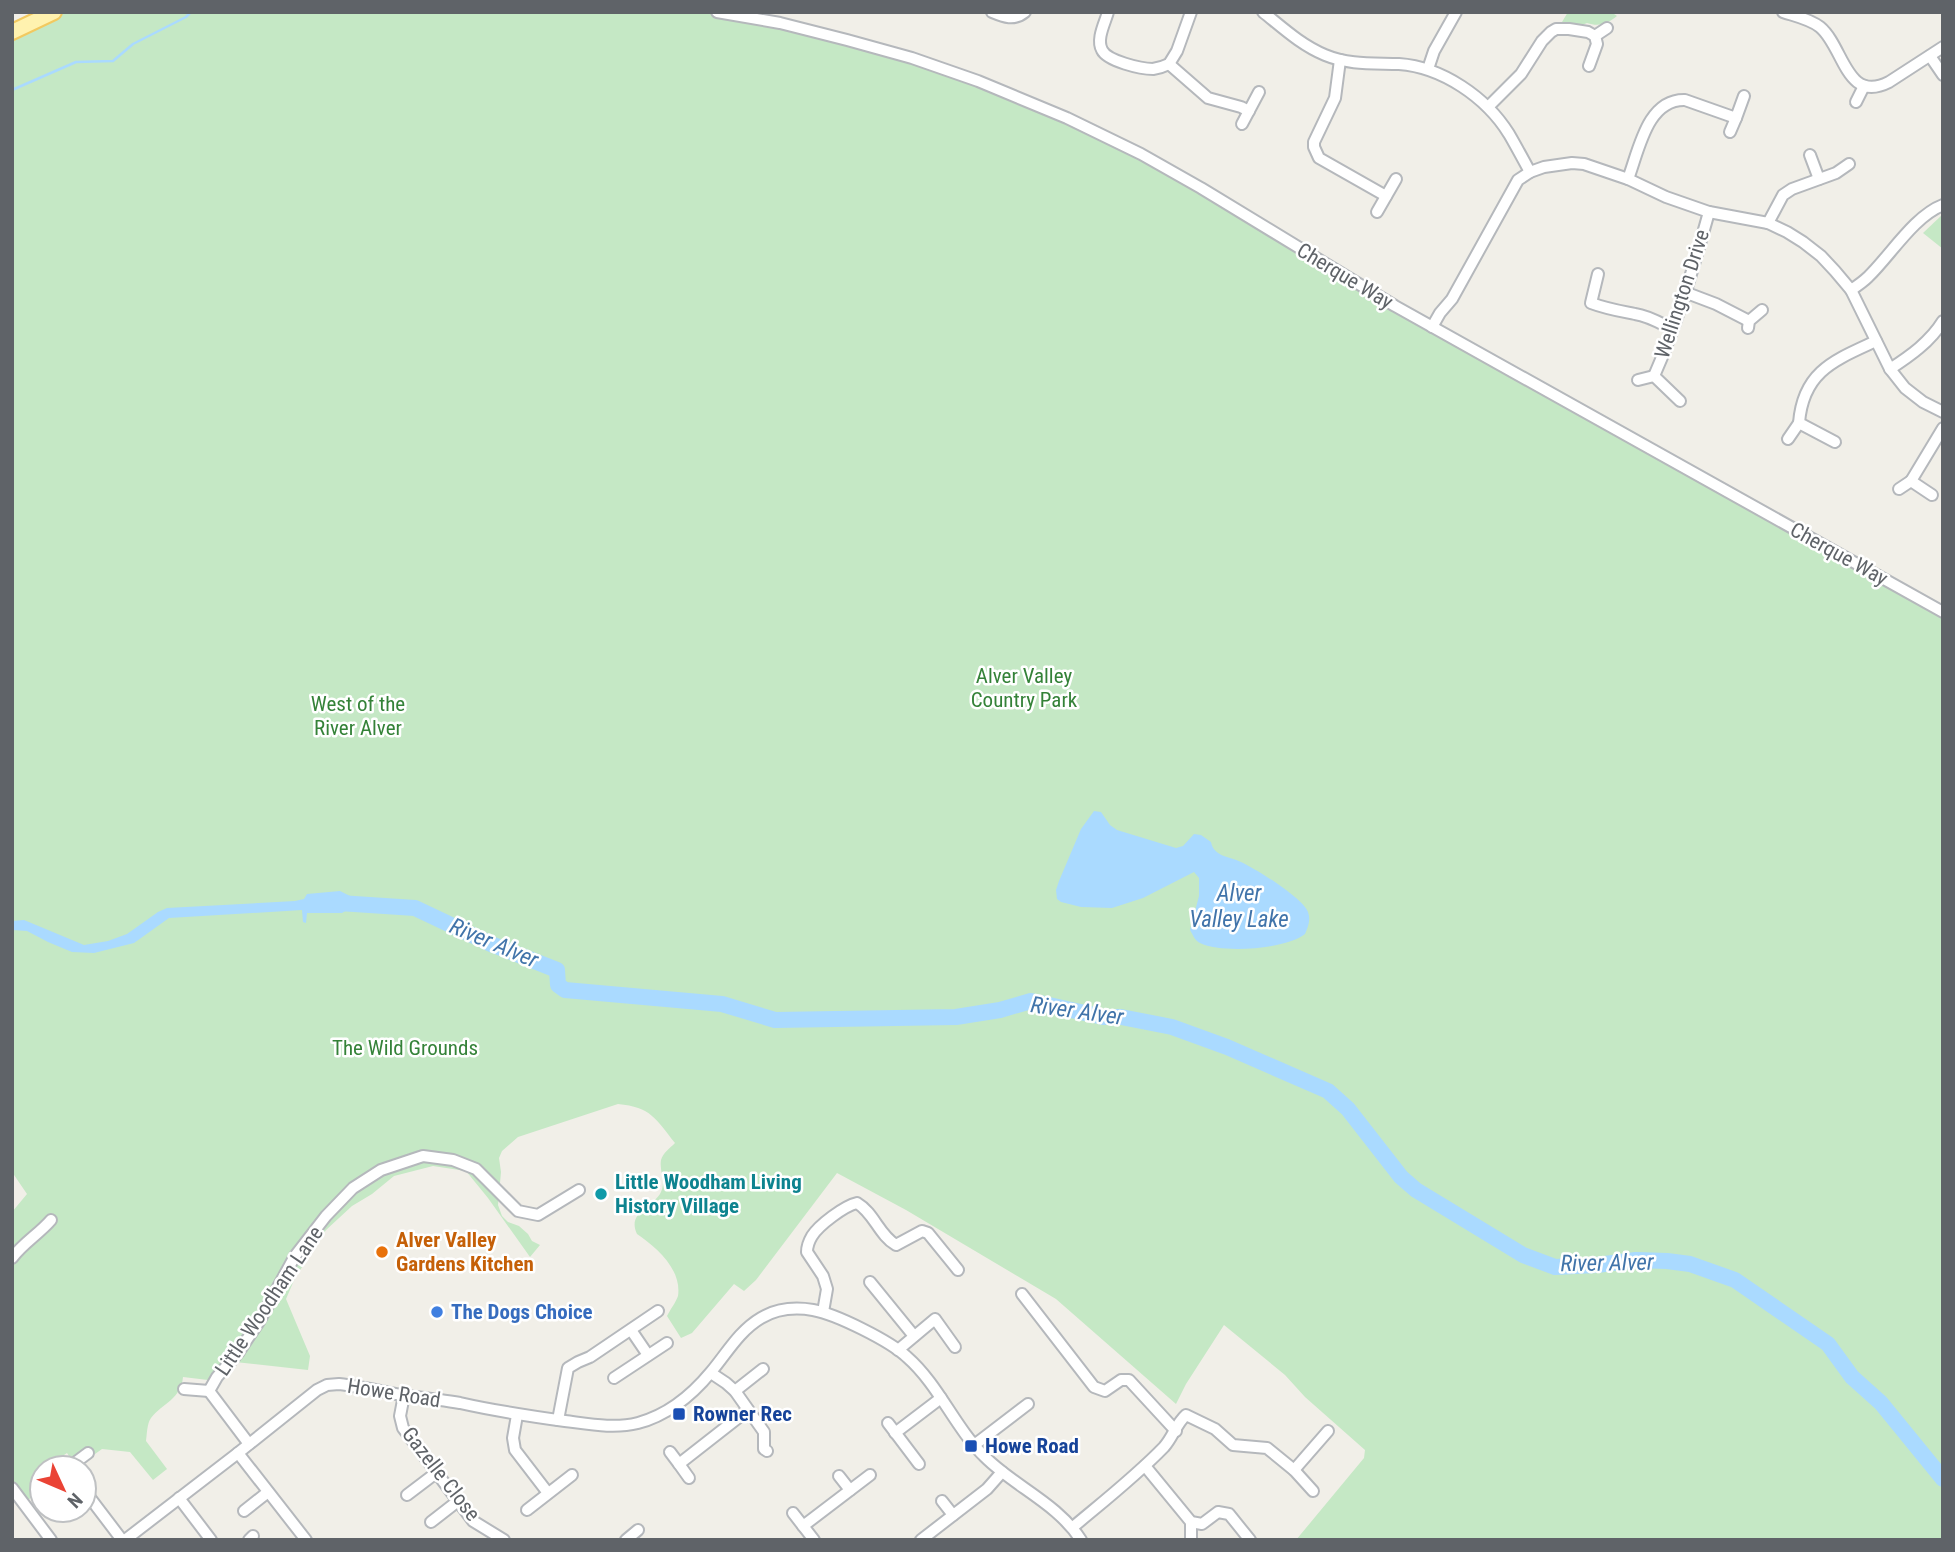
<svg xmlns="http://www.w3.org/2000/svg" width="1955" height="1552" font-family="'Roboto Condensed',sans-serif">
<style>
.green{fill:#c5e8c5}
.water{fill:#aadaff}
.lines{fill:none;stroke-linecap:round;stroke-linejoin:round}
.stream{stroke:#aadaff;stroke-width:2.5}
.river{stroke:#aadaff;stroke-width:16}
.minor-casing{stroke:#b5b8bc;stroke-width:14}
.major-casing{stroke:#f2c960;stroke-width:18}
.minor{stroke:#fff;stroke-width:10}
.major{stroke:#fff2af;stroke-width:14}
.culture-dot{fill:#0f9aa8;stroke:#fff;stroke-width:2.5}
.food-dot{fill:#e8710a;stroke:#fff;stroke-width:2.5}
.shop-dot{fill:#3f7fe0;stroke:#fff;stroke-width:2.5}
.transit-dot{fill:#1a4fb4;stroke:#fff;stroke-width:2.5}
.labels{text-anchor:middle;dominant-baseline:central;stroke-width:5;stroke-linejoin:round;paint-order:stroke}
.street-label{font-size:21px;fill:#5f6368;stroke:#fff}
.park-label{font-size:21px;fill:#348238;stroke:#fff}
.culture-label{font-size:21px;font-weight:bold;fill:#0d838f;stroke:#fff;text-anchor:start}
.food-label{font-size:21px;font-weight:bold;fill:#c56008;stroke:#fff;text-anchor:start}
.shop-label{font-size:21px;font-weight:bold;fill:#366cbe;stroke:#fff;text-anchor:start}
.transit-label{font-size:21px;font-weight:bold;fill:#164399;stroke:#fff;text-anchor:start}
.water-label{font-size:23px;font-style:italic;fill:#4174aa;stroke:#fff}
</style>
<rect width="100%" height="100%" fill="#f1efe8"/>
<g class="green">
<path d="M65,12H705L912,58L1067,118L1201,188L1395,306L1943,612V1540H1296L1364,1458L1365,1450L1305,1397L1285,1375L1224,1325L1186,1384L1176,1404L1056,1299L906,1210L837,1173L756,1280L744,1291L734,1284L692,1333L681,1338L667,1316C670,1310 676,1302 678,1296C682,1269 656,1247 637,1234C627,1213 651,1208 660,1194C667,1182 659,1172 661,1160C663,1153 670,1148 675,1143C656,1119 651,1107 618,1104L518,1137L502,1151L499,1158L501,1172L498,1205L502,1216L508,1222L519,1226L528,1234L532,1241L540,1245L530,1257L488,1198L466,1171L433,1166L394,1176L372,1194L352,1206L326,1230L295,1278L286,1299L310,1356L308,1370L226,1361L208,1380L183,1377C181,1399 163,1403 151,1418C147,1423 147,1434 146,1441L167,1469L153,1480L130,1452L102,1449L95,1454L89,1447L71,1459L67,1453L49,1465L51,1468H42V1490L28,1500L12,1480V1212L27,1194L12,1172V37Z"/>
<path d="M1568,12H1611L1617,16C1607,24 1599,27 1587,23L1582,25L1562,22Z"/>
<path d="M1943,214V249L1923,233Z"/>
</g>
<g class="water">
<path d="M1094,811L1101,812L1110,825L1117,830L1176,848L1183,846L1194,834L1201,835L1211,842C1214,857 1229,856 1241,862C1256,869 1303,898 1308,912C1311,920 1308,927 1305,934C1286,949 1223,954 1200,943C1195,941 1193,935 1190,930L1199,896V878L1194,872L1143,898L1112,908L1081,907L1061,902L1057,899L1056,890L1059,881L1081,829Z"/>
<path d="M340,891L358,900L360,908L347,910L342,913H307L306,923L303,922L302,910L169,918L134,943L94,953L72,952L48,942L27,931L12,930V921L24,920L84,945L108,941L127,934L158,912L167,908L295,901L304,899L307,894Z"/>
</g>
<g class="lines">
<path class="stream" d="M12,90L76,62L113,61L133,44L186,17L191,12"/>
<path class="river" d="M339,903L415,908L491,944L557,970L558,985L565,990L722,1004L775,1020L956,1017L1000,1010L1031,1001L1103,1017H1121L1172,1027L1227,1047L1328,1091L1348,1109L1401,1177L1416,1190L1523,1255L1555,1267L1597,1265L1636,1260L1667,1261L1690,1264L1735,1280L1828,1344L1852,1377L1881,1403L1943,1479"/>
<g class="minor-casing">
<g id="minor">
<path d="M717,12L780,23L847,40L912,58L978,81L1067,118L1141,154L1201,188L1395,306L1943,612"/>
<path d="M992,12C1004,17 1014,21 1025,12"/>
<path d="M1108,12C1105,23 1096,39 1102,50C1107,61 1141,69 1153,69C1159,68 1163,67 1169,64L1177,51L1191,12"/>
<path d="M1263,12C1283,28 1301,45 1325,55C1349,65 1373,63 1399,64C1442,67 1486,97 1509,134C1516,146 1523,159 1530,172"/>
<path d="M1783,12C1795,16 1810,19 1820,27C1844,47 1846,104 1889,82L1943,47"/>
<path d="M1595,36L1607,28"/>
<path d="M1930,56L1943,75"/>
<path d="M1340,60L1335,98L1314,142V147L1319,158L1386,196"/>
<path d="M1169,64L1208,98L1241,107L1249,111"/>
<path d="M1428,69L1434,51L1456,12"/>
<path d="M1856,102L1864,86"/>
<path d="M1488,107L1521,74L1542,41L1551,32L1556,29H1569L1588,32L1595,36L1597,44L1589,66"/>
<path d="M1242,124L1259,92"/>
<path d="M1730,132L1736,118"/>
<path d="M1810,155L1819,179"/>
<path d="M1628,179C1639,150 1647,99 1685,100L1736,118L1744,96"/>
<path d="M1377,212L1396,179"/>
<path d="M1768,223L1783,195L1792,189L1836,173L1849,164"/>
<path d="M1598,274L1591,303C1607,309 1620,311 1635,314C1649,316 1660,323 1672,329"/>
<path d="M1851,290C1857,286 1863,282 1868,277C1890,256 1914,216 1943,205"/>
<path d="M1687,293L1716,304L1749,321"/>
<path d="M1432,327L1440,313L1452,299L1518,180L1530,172L1544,167L1572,163L1584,164L1628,179L1666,197L1709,212L1768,223L1787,232L1803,242L1821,256L1835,271L1851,290L1890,369L1905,388L1923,402L1943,412"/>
<path d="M1748,328L1749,321L1762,310"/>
<path d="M1890,369C1910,356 1930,342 1943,321"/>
<path d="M1638,380L1654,376"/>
<path d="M1680,401L1654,376C1678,322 1693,269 1709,212"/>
<path d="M1788,439L1799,423"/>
<path d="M1835,442L1799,423C1803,371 1835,360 1876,341"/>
<path d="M1899,489L1911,481"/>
<path d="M1932,495L1911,481L1943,428"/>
<path d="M12,1258C23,1243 39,1234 51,1220"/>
<path d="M870,1282L914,1336"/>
<path d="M1022,1294L1094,1387L1105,1391L1121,1380H1129L1176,1431"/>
<path d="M823,1312L827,1289L823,1276L807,1252C807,1246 809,1241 812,1236C819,1225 844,1206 857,1203C874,1213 879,1235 896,1245L922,1231L928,1233L958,1270"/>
<path d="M631,1330L648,1355"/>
<path d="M898,1350L935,1319L955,1347"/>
<path d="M711,1373L726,1383L735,1391L764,1432V1449L767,1451"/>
<path d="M614,1378L667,1343"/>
<path d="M184,1389L209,1391"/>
<path d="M735,1391L763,1369"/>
<path d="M404,1395L400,1416L403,1428L473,1521L504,1540"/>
<path d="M517,1415L513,1438L515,1450L548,1493"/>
<path d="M558,1420L568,1368L578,1362L590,1357L658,1311"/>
<path d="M888,1423L919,1464"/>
<path d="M895,1433L941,1398"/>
<path d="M249,1444L209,1391L217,1377L238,1353L260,1320L295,1256L326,1216L353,1188L381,1170L423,1156L453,1160L476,1169L518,1211L538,1215L579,1190"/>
<path d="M973,1446L1028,1404"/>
<path d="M670,1452L679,1464"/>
<path d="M238,1453L306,1540"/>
<path d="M1145,1466L1191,1522L1202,1524L1218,1512L1229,1514L1250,1540"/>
<path d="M68,1468L88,1453"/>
<path d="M1294,1470L1328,1431"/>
<path d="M839,1476L850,1490"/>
<path d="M689,1478L679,1464L748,1410"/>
<path d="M12,1488L51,1540"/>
<path d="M84,1490L122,1540"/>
<path d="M407,1495L436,1473"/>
<path d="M179,1498L211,1540"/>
<path d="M942,1501L953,1515"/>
<path d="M527,1510L572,1475"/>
<path d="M244,1511L268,1492"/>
<path d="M793,1513L814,1540"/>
<path d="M431,1522L458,1501"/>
<path d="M1191,1522V1540"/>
<path d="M803,1526L870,1475"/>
<path d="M1073,1527C1104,1501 1136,1476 1164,1447C1173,1437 1176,1424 1186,1415L1215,1429L1233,1445L1267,1448L1294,1470L1313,1491"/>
<path d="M125,1540L238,1453L317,1390L327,1385L339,1384C362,1387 385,1392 407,1396C425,1398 443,1400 460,1403C495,1411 529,1416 565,1421C589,1424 614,1429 638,1423C668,1415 692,1395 711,1372C727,1353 739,1331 761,1318C776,1309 795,1307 813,1310C836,1314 890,1341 907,1357C939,1385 955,1428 985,1457C1015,1487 1057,1503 1081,1540"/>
<path d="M249,1540L253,1536"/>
<path d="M626,1540L638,1530"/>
<path d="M921,1540L987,1489L1002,1472"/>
</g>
</g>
<g class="major-casing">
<path id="major" d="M12,32L54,12"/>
</g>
<use href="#minor" class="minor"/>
<use href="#major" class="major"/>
</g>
<circle class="culture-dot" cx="601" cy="1194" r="7"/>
<circle class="food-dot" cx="382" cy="1252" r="7"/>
<circle class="shop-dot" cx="437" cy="1312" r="7"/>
<g class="transit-dot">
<rect x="672" y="1407" width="14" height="14" rx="3.5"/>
<rect x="964" y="1439" width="14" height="14" rx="3.5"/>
</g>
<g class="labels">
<g class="street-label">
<text transform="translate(1345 276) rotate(31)">Cherque Way</text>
<text transform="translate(1682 294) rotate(-72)">Wellington Drive</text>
<text transform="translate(1839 554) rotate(29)">Cherque Way</text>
<text transform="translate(269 1301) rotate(-56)">Little Woodham Lane</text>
<text transform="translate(394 1393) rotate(9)">Howe Road</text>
<text transform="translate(441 1474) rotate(52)">Gazelle Close</text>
</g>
<g class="park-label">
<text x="1024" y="676">Alver Valley<tspan x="1024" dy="24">Country Park</tspan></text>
<text x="358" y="704">West of the<tspan x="358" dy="24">River Alver</tspan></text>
<text x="405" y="1048">The Wild Grounds</text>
</g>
<g class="culture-label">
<text x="615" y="1182">Little Woodham Living<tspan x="615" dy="24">History Village</tspan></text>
</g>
<g class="food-label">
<text x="396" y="1240">Alver Valley<tspan x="396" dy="24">Gardens Kitchen</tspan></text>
</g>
<g class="shop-label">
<text x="451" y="1312">The Dogs Choice</text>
</g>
<g class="transit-label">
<text x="693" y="1414">Rowner Rec</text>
<text x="985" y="1446">Howe Road</text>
</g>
<g class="water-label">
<text x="1239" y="893">Alver<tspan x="1239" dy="26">Valley Lake</tspan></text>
<text transform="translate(494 943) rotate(23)">River Alver</text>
<text transform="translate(1077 1011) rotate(8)">River Alver</text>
<text transform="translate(1607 1263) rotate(-1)">River Alver</text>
</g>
</g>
<rect width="1955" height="1552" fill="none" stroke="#5f6368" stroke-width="28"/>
<g transform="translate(63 1489) rotate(134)"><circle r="33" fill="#ffffff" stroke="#bfc1c3" stroke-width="2"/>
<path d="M0-5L12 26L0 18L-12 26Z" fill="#ea4335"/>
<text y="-10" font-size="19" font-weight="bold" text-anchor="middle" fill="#5f6368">N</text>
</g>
</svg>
